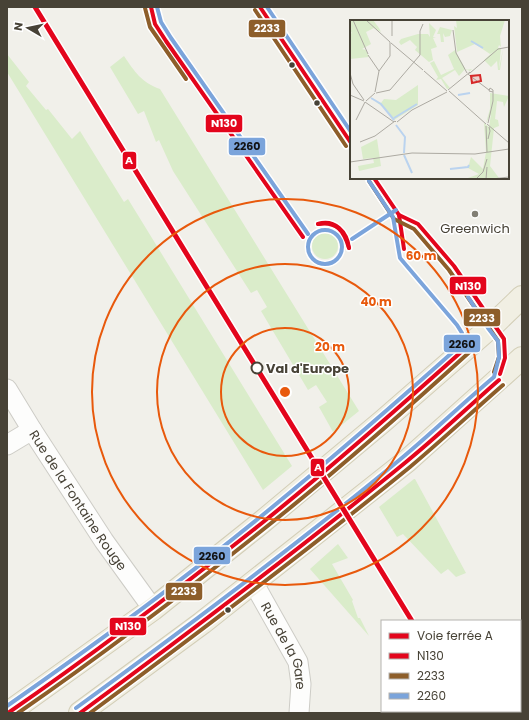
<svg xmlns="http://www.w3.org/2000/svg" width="529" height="720" font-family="Poppins,sans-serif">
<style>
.green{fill:#daecca}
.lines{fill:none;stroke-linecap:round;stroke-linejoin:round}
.street-casing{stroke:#cdccc6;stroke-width:21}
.primary-casing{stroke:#d3ceb7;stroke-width:24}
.street{stroke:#fdfdfc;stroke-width:19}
.primary{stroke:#f1efe3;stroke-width:22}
.bus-1-casing{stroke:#fff;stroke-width:7}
.bus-2-casing{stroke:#fff;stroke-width:7}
.bus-3-casing{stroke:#fff;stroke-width:7}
.bus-1{stroke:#e3051c;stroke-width:4}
.bus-2{stroke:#8d5e2a;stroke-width:4}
.bus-3{stroke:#7ba4db;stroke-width:4}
.rail-1-casing{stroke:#fff;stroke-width:8}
.rail-1{stroke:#e3051c;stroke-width:5}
.ring{fill:none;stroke:#e8590c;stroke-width:2}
.bus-dot{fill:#474236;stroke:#fff;stroke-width:1.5}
.poi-dot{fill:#827f75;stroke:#fff;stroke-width:1.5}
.stop-dot{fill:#fff;stroke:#474236;stroke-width:2}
.labels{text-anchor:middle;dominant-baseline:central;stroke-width:3;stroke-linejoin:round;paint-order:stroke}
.poi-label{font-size:13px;fill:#474236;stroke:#fff}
.stop-label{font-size:13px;font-weight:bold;fill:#474236;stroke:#fff;text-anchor:start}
.street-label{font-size:13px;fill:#474236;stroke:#fff}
.inset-river{fill:none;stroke:#bad3ef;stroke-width:2}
.inset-road{fill:none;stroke:#adaaa2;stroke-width:1}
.view{fill:#d62828;fill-opacity:0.15;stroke:#d62828;stroke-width:2}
.inset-edge{fill:none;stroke:#474236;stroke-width:2}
.centre{fill:#e8590c;stroke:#fff;stroke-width:2}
.ring-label{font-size:12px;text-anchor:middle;font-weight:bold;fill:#e8590c;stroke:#fff;stroke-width:3;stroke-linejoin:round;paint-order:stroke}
.line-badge{stroke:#fff;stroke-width:1.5}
.badge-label{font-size:11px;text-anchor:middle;font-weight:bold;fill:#fff}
.pale-badge-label{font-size:11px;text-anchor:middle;font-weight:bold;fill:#111}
</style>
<rect width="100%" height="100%" fill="#f1f0ea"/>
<g class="green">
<path d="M7,54L29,82L26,86L46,110L48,109L72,139L80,131L124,202L128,199L292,466L263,490L7,72Z"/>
<path d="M124,56C135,72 141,82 160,89L359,411L333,432L319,407L327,402L316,385L308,390L261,311L267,307L257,290L251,293L173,171L159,140L156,142L144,111L138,114L110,67Z"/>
<circle cx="325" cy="246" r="13"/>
<path d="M414,479H415L466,573L456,577L448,569L441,574L403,534L397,537L379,507Z"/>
<path d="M338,544L348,558L332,564L353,600L352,601L358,618H360L369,636L310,569Z"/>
</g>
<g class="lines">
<g class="street-casing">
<g id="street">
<path id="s1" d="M7,389L32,430L104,541L153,609"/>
<path d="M7,445L32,430"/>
<path id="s2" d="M253,582L298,662L301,684L299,713"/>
</g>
</g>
<g class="primary-casing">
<g id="primary">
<path d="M8,713L153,609L262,522L383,421L493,325L522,297"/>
<path d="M80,713L202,623L407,461L522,358"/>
</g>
</g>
<use href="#street" class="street"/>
<use href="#primary" class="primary"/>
<g class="bus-1-casing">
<g id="bus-1">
<path d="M151,7L155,24L166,41L303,237"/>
<path d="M260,7L351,143"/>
<path d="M374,178L399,215L404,249"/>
<path d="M399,215L418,224L454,266L504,339L505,358L500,374"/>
<path d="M318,224C335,219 347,232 349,248"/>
<path d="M318,224C337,221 344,231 349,248"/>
<path d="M8,713C95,653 179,589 262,523C333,466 402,405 470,344"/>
<path d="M80,713C190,632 300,549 406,462C438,436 468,407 499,380"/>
</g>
</g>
<g class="bus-2-casing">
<g id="bus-2">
<path d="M145,8L150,27L186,79"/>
<path d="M255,10L346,146"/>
<path d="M369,181L394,219L414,229L449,270L498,341L499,357L494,372"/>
<path d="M18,713C103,654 185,592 265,528C337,471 406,410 474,348"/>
<path d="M90,713C198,633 306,552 410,467C442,440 472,412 503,385"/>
</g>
</g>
<g class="bus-3-casing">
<g id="bus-3">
<path d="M157,7L161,22L171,38L308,234"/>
<path d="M267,7L351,132"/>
<circle cx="325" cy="247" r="17"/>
<path d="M352,239L396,210"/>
<path d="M7,706C93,646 178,584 259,518C329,461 397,402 464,342L462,333L457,325L400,258L393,217L369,181"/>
<path d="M76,708C187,627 297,545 403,457C434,431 463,403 494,377L499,357L498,341L488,328L468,297"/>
</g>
</g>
<use href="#bus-1" class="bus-1"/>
<use href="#bus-2" class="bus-2"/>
<use href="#bus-3" class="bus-3"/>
<g class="rail-1-casing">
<path id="rail-1" d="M35,7L412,621"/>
</g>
<use href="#rail-1" class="rail-1"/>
</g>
<g class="ring">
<circle cx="285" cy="392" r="64"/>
<circle cx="285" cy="392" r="128"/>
<circle cx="285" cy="392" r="193"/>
</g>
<g class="bus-dot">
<circle cx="292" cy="65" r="3.5"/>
<circle cx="317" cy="103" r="3.5"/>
<circle cx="228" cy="610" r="3.5"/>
</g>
<circle class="poi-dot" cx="475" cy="214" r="4"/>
<circle class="stop-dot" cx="257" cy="368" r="5.5"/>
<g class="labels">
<g class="poi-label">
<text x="475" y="228">Greenwich</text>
</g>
<g class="stop-label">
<text x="266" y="368">Val d'Europe</text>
</g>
<g class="street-label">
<text stroke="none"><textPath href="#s1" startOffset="132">Rue de la Fontaine Rouge</textPath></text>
<text stroke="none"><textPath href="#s2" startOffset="72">Rue de la Gare</textPath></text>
</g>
</g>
<g transform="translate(350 20)">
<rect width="159" height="159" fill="#f1f0ea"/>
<path d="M0,0H23L29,8L31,12L24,8L16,12L21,24L12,29L16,30L19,37L0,39V14L2,13L0,11ZM106,0H155L150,16L151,27L149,25L148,28H151L149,49L153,29L150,50H148L147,41L141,47L134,40L143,32L140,34L125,24L107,32L104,6L107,8ZM79,3L86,10L83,17L86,18H83L87,27L81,29L83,40L79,42L65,30L67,27L60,20L51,25L49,22L51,19L68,14H78L80,17ZM90,7L102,10L100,16L95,17L93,13L94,22H91L90,14H87ZM105,30L116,50L122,49L120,51L115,49L109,56L105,50L92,58L100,68L97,69L91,59L86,60L88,57L80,43L84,41L91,55L104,49L98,35ZM68,65V85L44,100L37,90L26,82L31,83L34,79L46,80ZM140,73L159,76L154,87L153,82L147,81L145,99L148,100L149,106L144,108L140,146L149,158L115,159L129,154L118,148L121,137L133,149L136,132L134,103L139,107L141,94L136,103L140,89ZM27,119L31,146L9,151L8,146L24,143L23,138L13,139L11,127Z" fill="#daecca"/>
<path class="inset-river" d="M121,21L133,28M108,75L120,73M21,78L31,84L44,100M44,98L67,84M46,105L55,117L54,133M54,135L62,153M100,149L118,147L119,145"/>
<path class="inset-road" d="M3,0L18,34M16,0L40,22M103,10L106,33L117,53M42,16V0M41,23L73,50M18,35L29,51M74,51L97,71M0,53L3,64L14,80M120,53L148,29L159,27M119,55L139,70M98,70L120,52L118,55M99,71L136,104M25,72L29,51L40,36V22M26,73L40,70L70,35V11L73,4M0,75L14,81M16,81L25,73M15,82L44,102M6,100L15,82M47,102L62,90L97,72M138,103L143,81V70L140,68L139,71L143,72M137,104L159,123M136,106L137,132M138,119L140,111L139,107M10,122L25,116L45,101L46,102M0,142L62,133L125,134L159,129M126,159L133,152L137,139M136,159L137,147M142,159L159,157"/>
<path class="view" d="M130,55L131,61L122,63L121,56Z"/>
<rect width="159" height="159" class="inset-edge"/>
</g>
<circle cx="285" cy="392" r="6" class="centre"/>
<g class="ring-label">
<text x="421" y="260">60 m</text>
<text x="376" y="306">40 m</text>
<text x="330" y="351">20 m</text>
</g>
<g class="line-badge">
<rect x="248" y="19" width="38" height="19" rx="4" fill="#8d5e2a"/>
<rect x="205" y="114" width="38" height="19" rx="4" fill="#e3051c"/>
<rect x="228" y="137" width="38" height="19" rx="4" fill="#7ba4db"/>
<rect x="122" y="151" width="15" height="19" rx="4" fill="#e3051c"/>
<rect x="449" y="276" width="38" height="19" rx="4" fill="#e3051c"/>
<rect x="463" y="308" width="38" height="19" rx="4" fill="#8d5e2a"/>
<rect x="443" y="334" width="38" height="19" rx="4" fill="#7ba4db"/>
<rect x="310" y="458" width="15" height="19" rx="4" fill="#e3051c"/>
<rect x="193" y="546" width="38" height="19" rx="4" fill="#7ba4db"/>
<rect x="165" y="582" width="38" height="19" rx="4" fill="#8d5e2a"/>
<rect x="109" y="617" width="38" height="19" rx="4" fill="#e3051c"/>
</g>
<g class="badge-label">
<text x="267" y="32">2233</text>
<text x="224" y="127">N130</text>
<text x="129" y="164">A</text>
<text x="468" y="290">N130</text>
<text x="482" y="322">2233</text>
<text x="318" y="471">A</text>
<text x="184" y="595">2233</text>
<text x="128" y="630">N130</text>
</g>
<g class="pale-badge-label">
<text x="247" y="150">2260</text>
<text x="462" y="348">2260</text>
<text x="212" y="560">2260</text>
</g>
<rect width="529" height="720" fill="none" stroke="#474236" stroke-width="16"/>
<rect x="381" y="620" width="140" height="92" fill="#ffffff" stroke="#b5b3af"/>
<rect x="389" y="633" width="20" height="6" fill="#e3051c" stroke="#b5b3af"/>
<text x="417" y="640" font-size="12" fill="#474236">Voie ferrée A</text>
<rect x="389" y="653" width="20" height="6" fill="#e3051c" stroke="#b5b3af"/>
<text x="417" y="660" font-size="12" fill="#474236">N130</text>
<rect x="389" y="673" width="20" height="6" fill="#8d5e2a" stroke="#b5b3af"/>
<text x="417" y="680" font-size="12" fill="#474236">2233</text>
<rect x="389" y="693" width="20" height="6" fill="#7ba4db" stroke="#b5b3af"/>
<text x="417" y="700" font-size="12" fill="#474236">2260</text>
<g transform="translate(28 28) rotate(279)" stroke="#ffffff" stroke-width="3" paint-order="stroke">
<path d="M0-3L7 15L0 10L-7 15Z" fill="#474236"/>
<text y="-6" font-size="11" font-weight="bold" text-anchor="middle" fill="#474236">N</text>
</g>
</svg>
